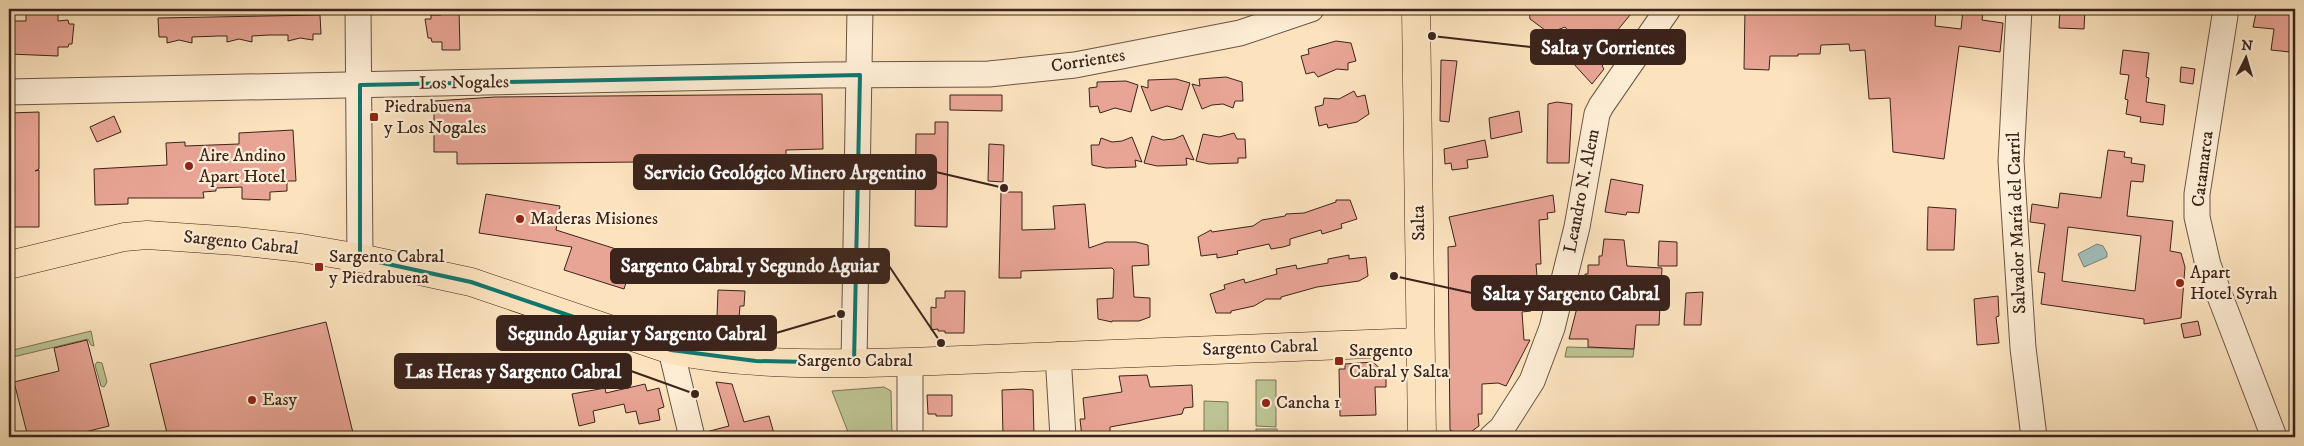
<svg xmlns="http://www.w3.org/2000/svg" width="2304" height="446" font-family="'IM FELL DW Pica',serif">
<style>
.green{fill:#bdc493;stroke:#7c7458}
.water{fill:#a1bdb9;stroke:#78807a}
.building{fill:#e8a494;stroke:#3b241c;fill-rule:evenodd}
.lines{fill:none;stroke-linecap:round;stroke-linejoin:round}
.minor-casing{stroke:#6b5444;stroke-width:27}
.major-casing{stroke:#3b241c;stroke-width:29}
.minor{stroke:#fdedd5;stroke-width:25}
.major{stroke:#fce3be;stroke-width:28}
.marked{fill:none;stroke:#0f766e;stroke-width:4;stroke-linejoin:round}
.poi-dot{fill:#8f2418;stroke:#fdedd5;stroke-width:2}
.labels{text-anchor:middle;dominant-baseline:central;stroke-width:4.5;stroke-linejoin:round;paint-order:stroke}
.street-label{font-size:18px;fill:#3b241c;stroke:#fdedd5}
.poi-label{font-size:18px;fill:#3b241c;stroke:#fdedd5;text-anchor:start}
.leader{fill:none;stroke:#3b241c;stroke-width:2}
.callout-dot{fill:#3b241c;stroke:#fdedd5;stroke-width:2}
.callout{fill:#3b241c;stroke:#3b241c;stroke-width:2}
.callout-label{font-size:19px;text-anchor:middle;font-weight:bold;fill:#fff}
</style>
<rect width="100%" height="100%" fill="#fce3be"/>
<filter id="stains"><feTurbulence type="fractalNoise" baseFrequency=".004" numOctaves="4"/><feColorMatrix values="0 0 0 0 .2 0 0 0 0 .09 0 0 0 0 .02 0 0 0 .5 -.17"/></filter>
<radialGradient id="worn" r=".72"><stop offset=".6" stop-color="#630" stop-opacity="0"/><stop offset="1" stop-color="#630" stop-opacity=".3"/></radialGradient>
<g class="green">
<path d="M91,331L94,346L91,345L88,339L9,358V351Z"/>
<path d="M1567,347L1634,349L1633,357H1565Z"/>
<path d="M97,362L102,363L107,382L104,387L101,386L95,365Z"/>
<path d="M1256,380H1276V427L1256,426Z"/>
<path d="M884,387L891,391L892,437H850L832,391Z"/>
<path d="M1204,401L1228,402V437H1204Z"/>
<rect x="1256" y="429" width="21" height="8"/>
</g>
<path class="water" d="M2097,244L2103,246L2107,253V257L2084,267L2078,254Z"/>
<g class="building">
<path d="M26,9H58V21L68,20L69,24H74L72,44H69L68,47H58V56L9,54V21H26Z"/>
<path d="M441,9H459L460,50H442V42H432L431,38H428L425,19H431V15H441Z"/>
<path d="M1529,9H1635L1607,43L1616,52L1602,66L1604,69L1592,84L1572,62L1575,59L1568,53L1579,43L1565,27L1549,33L1530,19Z"/>
<path d="M1745,9L1791,11V9H1936L1935,26L1961,29L1963,10L1983,12L1982,20L2003,23L2000,52L1959,46L1944,159L1893,152L1890,98L1869,99L1865,50L1850,51L1849,44L1821,45L1820,54H1798V56H1770L1769,70L1744,69Z"/>
<path d="M2060,9H2085L2084,29L2059,28Z"/>
<path d="M2257,9H2295V45H2291L2290,52L2271,50L2274,29L2253,27Z"/>
<path d="M320,15L321,34H313V40L300,38L288,41V35H269L252,36V42L239,39L227,42V36H218L192,37V43L179,40L167,43V37H159L158,18Z"/>
<path d="M1336,41L1351,43L1356,61L1348,63V70L1337,69L1318,77L1314,72L1306,74L1301,56L1309,54L1308,49Z"/>
<path d="M2123,50L2149,53L2146,77L2149,78L2146,102L2165,105L2163,125L2140,122L2141,117L2126,114L2128,100L2125,99L2129,75L2120,74Z"/>
<path d="M1441,60L1457,61L1449,122L1440,121Z"/>
<path d="M2181,67L2195,69L2193,84L2180,82Z"/>
<path d="M1226,77L1242,82L1243,101H1235L1233,108L1223,104L1212,105L1202,109L1192,84L1200,86L1199,79Z"/>
<path d="M1176,79L1190,83L1182,110L1167,106L1151,111L1141,86L1148,88V80Z"/>
<path d="M1126,81L1138,85L1131,112L1115,108L1100,113L1098,106L1090,107L1089,88L1097,87V82Z"/>
<path d="M1354,91L1357,97L1365,95L1369,114L1357,122L1328,128L1327,124L1319,126L1315,107L1323,105L1324,98L1339,99Z"/>
<path d="M822,94L823,149L786,150V183H728V161L457,164V152H434V101L495,97Z"/>
<path d="M950,95H1002V111L950,110Z"/>
<path d="M1557,102L1572,104L1569,163H1547L1548,104Z"/>
<path d="M1519,111L1522,132L1491,139L1489,118Z"/>
<path d="M39,112V169L35,171L39,170V227H10L9,113Z"/>
<path d="M114,116L121,132L97,142L90,127Z"/>
<path d="M935,122H948L947,227L915,226L916,134H935Z"/>
<path d="M293,130L296,181H287V191L270,192V200L242,199V187L216,188V191L203,192L204,198H128V204L95,205L94,169L167,165L166,143L185,142V146L239,144V133Z"/>
<path d="M1234,133L1237,139H1245L1246,158H1238V163L1209,164L1196,161L1203,134L1219,137Z"/>
<path d="M1183,135L1194,160L1186,158L1187,165L1157,166L1144,163L1152,136L1163,140L1174,139Z"/>
<path d="M1132,137L1142,162L1135,160L1136,167L1106,168L1092,165L1091,145H1099L1101,138L1112,142L1122,141Z"/>
<path d="M1485,140L1488,157L1467,160L1468,168L1452,170L1451,163L1445,164L1444,149Z"/>
<path d="M989,144L1004,145L1003,182L988,181Z"/>
<path d="M2108,150L2125,152L2124,157L2132,158L2131,163L2145,165L2143,182L2131,181L2127,216L2173,221L2170,251L2181,253L2185,267L2181,318L2144,324V319L2041,304L2045,273L2038,272L2045,224L2030,222L2032,204L2058,208L2060,193L2101,198ZM2068,227L2141,236L2135,291L2062,281Z"/>
<path d="M1611,179L1643,185L1639,213L1627,212L1626,215L1605,212Z"/>
<path d="M1001,192H1022V230L1055,229L1053,206L1085,204L1089,248L1106,242H1136L1148,245L1149,265L1132,266L1134,297L1150,298V317L1139,321H1112V322L1098,319L1097,299L1113,298L1114,270L1112,268L1021,271V278H999Z"/>
<path d="M486,194L560,206L556,230L635,255L624,289L564,270L572,247L479,233Z"/>
<path d="M1553,195L1555,212L1547,213L1548,219L1539,220L1541,264H1536L1537,276L1529,277L1531,311L1522,312L1524,340H1530L1506,386L1498,383L1482,384V414H1478L1479,426L1464,437L1450,430L1448,247L1456,246L1449,217Z"/>
<path d="M1336,200H1350L1357,219L1341,224L1342,228L1322,234L1321,230L1290,239V245L1283,247L1271,249L1269,244L1237,251L1238,254L1217,258V254L1201,256L1198,237L1211,230L1212,232L1253,226L1262,220L1285,216L1286,214L1304,213L1336,202Z"/>
<path d="M1928,207L1956,209L1954,250H1927Z"/>
<path d="M1604,239L1624,240L1627,266L1662,268L1659,325H1636L1634,349L1588,347V339H1569L1581,292H1585V274H1588V265H1599V256H1602Z"/>
<path d="M1659,241L1677,242V266H1658Z"/>
<path d="M1349,255V259L1366,257L1368,276L1359,281L1317,287L1281,297V299H1266L1254,306L1231,311V313H1216L1210,294L1225,289L1224,285L1244,279L1245,283L1277,274L1276,269L1296,265L1297,269L1311,266L1328,263V259Z"/>
<path d="M718,290L745,291L744,306H740L739,318L717,317Z"/>
<path d="M945,291H965L964,333H945V331H938V329L931,330V307L936,308V298H945Z"/>
<path d="M1703,292L1701,325H1684L1686,293Z"/>
<path d="M1998,296L1999,316L1996,317L1999,343L1977,345L1974,299Z"/>
<path d="M2198,321L2201,335L2184,338L2181,324Z"/>
<path d="M326,322L354,437H168L150,364Z"/>
<path d="M87,340L109,426L65,437H28L14,382L59,371L54,348Z"/>
<path d="M1373,362L1386,374V387H1375L1376,415L1340,416L1339,369H1345V364Z"/>
<path d="M1147,375L1150,387L1192,385L1193,407L1184,408L1182,414L1110,427V434L1082,437L1080,419H1085L1083,398L1122,392L1119,376Z"/>
<path d="M716,382L732,384L744,422L769,416L775,437H706V432L729,426Z"/>
<path d="M645,384L647,391L659,388L664,407L658,409L660,420L639,424L636,411L626,413L624,404L593,411L595,422L579,426L572,394L605,388L606,393Z"/>
<path d="M1023,389L1033,390L1034,437H1003L1002,390Z"/>
<path d="M927,395H952V416H936V414H928Z"/>
</g>
<g class="lines">
<g class="minor-casing">
<g id="minor">
<path d="M358,9L360,258"/>
<path d="M2019,9L2011,161L2023,348L2034,437"/>
<path d="M2226,9L2197,194V217L2208,265L2274,437"/>
<path d="M9,92L826,75L989,74L1075,65L1240,33L1311,9"/>
<path d="M671,350L692,437"/>
<path d="M1058,355L1063,437"/>
<path d="M910,362V437"/>
<path d="M854,363L860,9"/>
<path d="M1492,437L1502,428L1532,381L1552,328L1577,227L1597,114L1601,106L1668,9"/>
</g>
</g>
<g class="major-casing">
<g id="major">
<path d="M1416,9L1422,437"/>
<path d="M9,265L124,237L147,235L236,241L301,248L360,258L471,282L671,350C749,366 831,364 910,362L1420,342"/>
</g>
</g>
<use href="#minor" class="minor"/>
<use href="#major" class="major"/>
</g>
<path class="marked" d="M860,75L854,363L756,361L671,350L471,282L360,258V85Z"/>
<g class="poi-dot">
<rect x="369" y="112" width="10" height="10" rx="2.5"/>
<circle cx="189" cy="166" r="5"/>
<circle cx="520" cy="219" r="5"/>
<rect x="314" y="262" width="10" height="10" rx="2.5"/>
<circle cx="2180" cy="283" r="5"/>
<rect x="1334" y="356" width="10" height="10" rx="2.5"/>
<circle cx="252" cy="400" r="5"/>
<circle cx="1266" cy="403" r="5"/>
</g>
<g class="labels">
<g class="street-label">
<text transform="translate(1088 61) rotate(-9)">Corrientes</text>
<text transform="translate(464 83) rotate(-1)">Los Nogales</text>
<text transform="translate(2203 169) rotate(-83)">Catamarca</text>
<text transform="translate(1582 191) rotate(-79)">Leandro N. Alem</text>
<text transform="translate(1419 223) rotate(-91)">Salta</text>
<text transform="translate(2017 223) rotate(-92)">Salvador María del Carril</text>
<text transform="translate(241 243) rotate(6)">Sargento Cabral</text>
<text transform="translate(1260 348) rotate(-2)">Sargento Cabral</text>
<text x="855" y="361">Sargento Cabral</text>
</g>
<g class="poi-label">
<text x="384" y="107">Piedrabuena<tspan x="384" dy="21">y Los Nogales</tspan></text>
<text x="199" y="156">Aire Andino<tspan x="199" dy="21">Apart Hotel</tspan></text>
<text x="530" y="219">Maderas Misiones</text>
<text x="329" y="257">Sargento Cabral<tspan x="329" dy="21">y Piedrabuena</tspan></text>
<text x="2190" y="273">Apart<tspan x="2190" dy="21">Hotel Syrah</tspan></text>
<text x="1349" y="351">Sargento<tspan x="1349" dy="21">Cabral y Salta</tspan></text>
<text x="262" y="400">Easy</text>
<text x="1276" y="403">Cancha 1</text>
</g>
</g>
<path class="leader" d="M1432 36L1531 47M1004 188L936 172M941 343L889 266M1394 276L1472 293M841 314L776 333M695 394L631 371"/>
<g class="callout-dot">
<circle cx="1432" cy="36" r="5"/>
<circle cx="1004" cy="188" r="5"/>
<circle cx="941" cy="343" r="5"/>
<circle cx="1394" cy="276" r="5"/>
<circle cx="841" cy="314" r="5"/>
<circle cx="695" cy="394" r="5"/>
</g>
<g class="callout">
<rect x="1531" y="30" width="154" height="34" rx="5"/>
<rect x="634" y="155" width="302" height="34" rx="5"/>
<rect x="611" y="249" width="278" height="34" rx="5"/>
<rect x="1472" y="276" width="197" height="34" rx="5"/>
<rect x="497" y="316" width="279" height="34" rx="5"/>
<rect x="395" y="354" width="236" height="34" rx="5"/>
</g>
<g class="callout-label">
<text x="1608" y="54">Salta y Corrientes</text>
<text x="785" y="179">Servicio Geológico Minero Argentino</text>
<text x="750" y="272">Sargento Cabral y Segundo Aguiar</text>
<text x="1571" y="300">Salta y Sargento Cabral</text>
<text x="637" y="340">Segundo Aguiar y Sargento Cabral</text>
<text x="513" y="378">Las Heras y Sargento Cabral</text>
</g>
<rect width="2304" height="446" fill="none" stroke="#fce3be" stroke-width="30"/>
<rect x="10" y="10" width="2284" height="426" fill="none" stroke="#3b241c" stroke-width="2.5"/>
<rect x="15" y="15" width="2274" height="416" fill="none" stroke="#3b241c"/>
<g transform="translate(2246 58) rotate(5)" stroke="#fdedd5" stroke-width="4" paint-order="stroke">
<path d="M0-4L9 19L0 12L-9 19Z" fill="#3b241c"/>
<text y="-8" font-size="14" font-weight="bold" text-anchor="middle" fill="#3b241c">N</text>
</g>
<rect width="100%" height="100%" filter="url(#stains)"/>
<rect width="100%" height="100%" fill="url(#worn)"/>
</svg>
